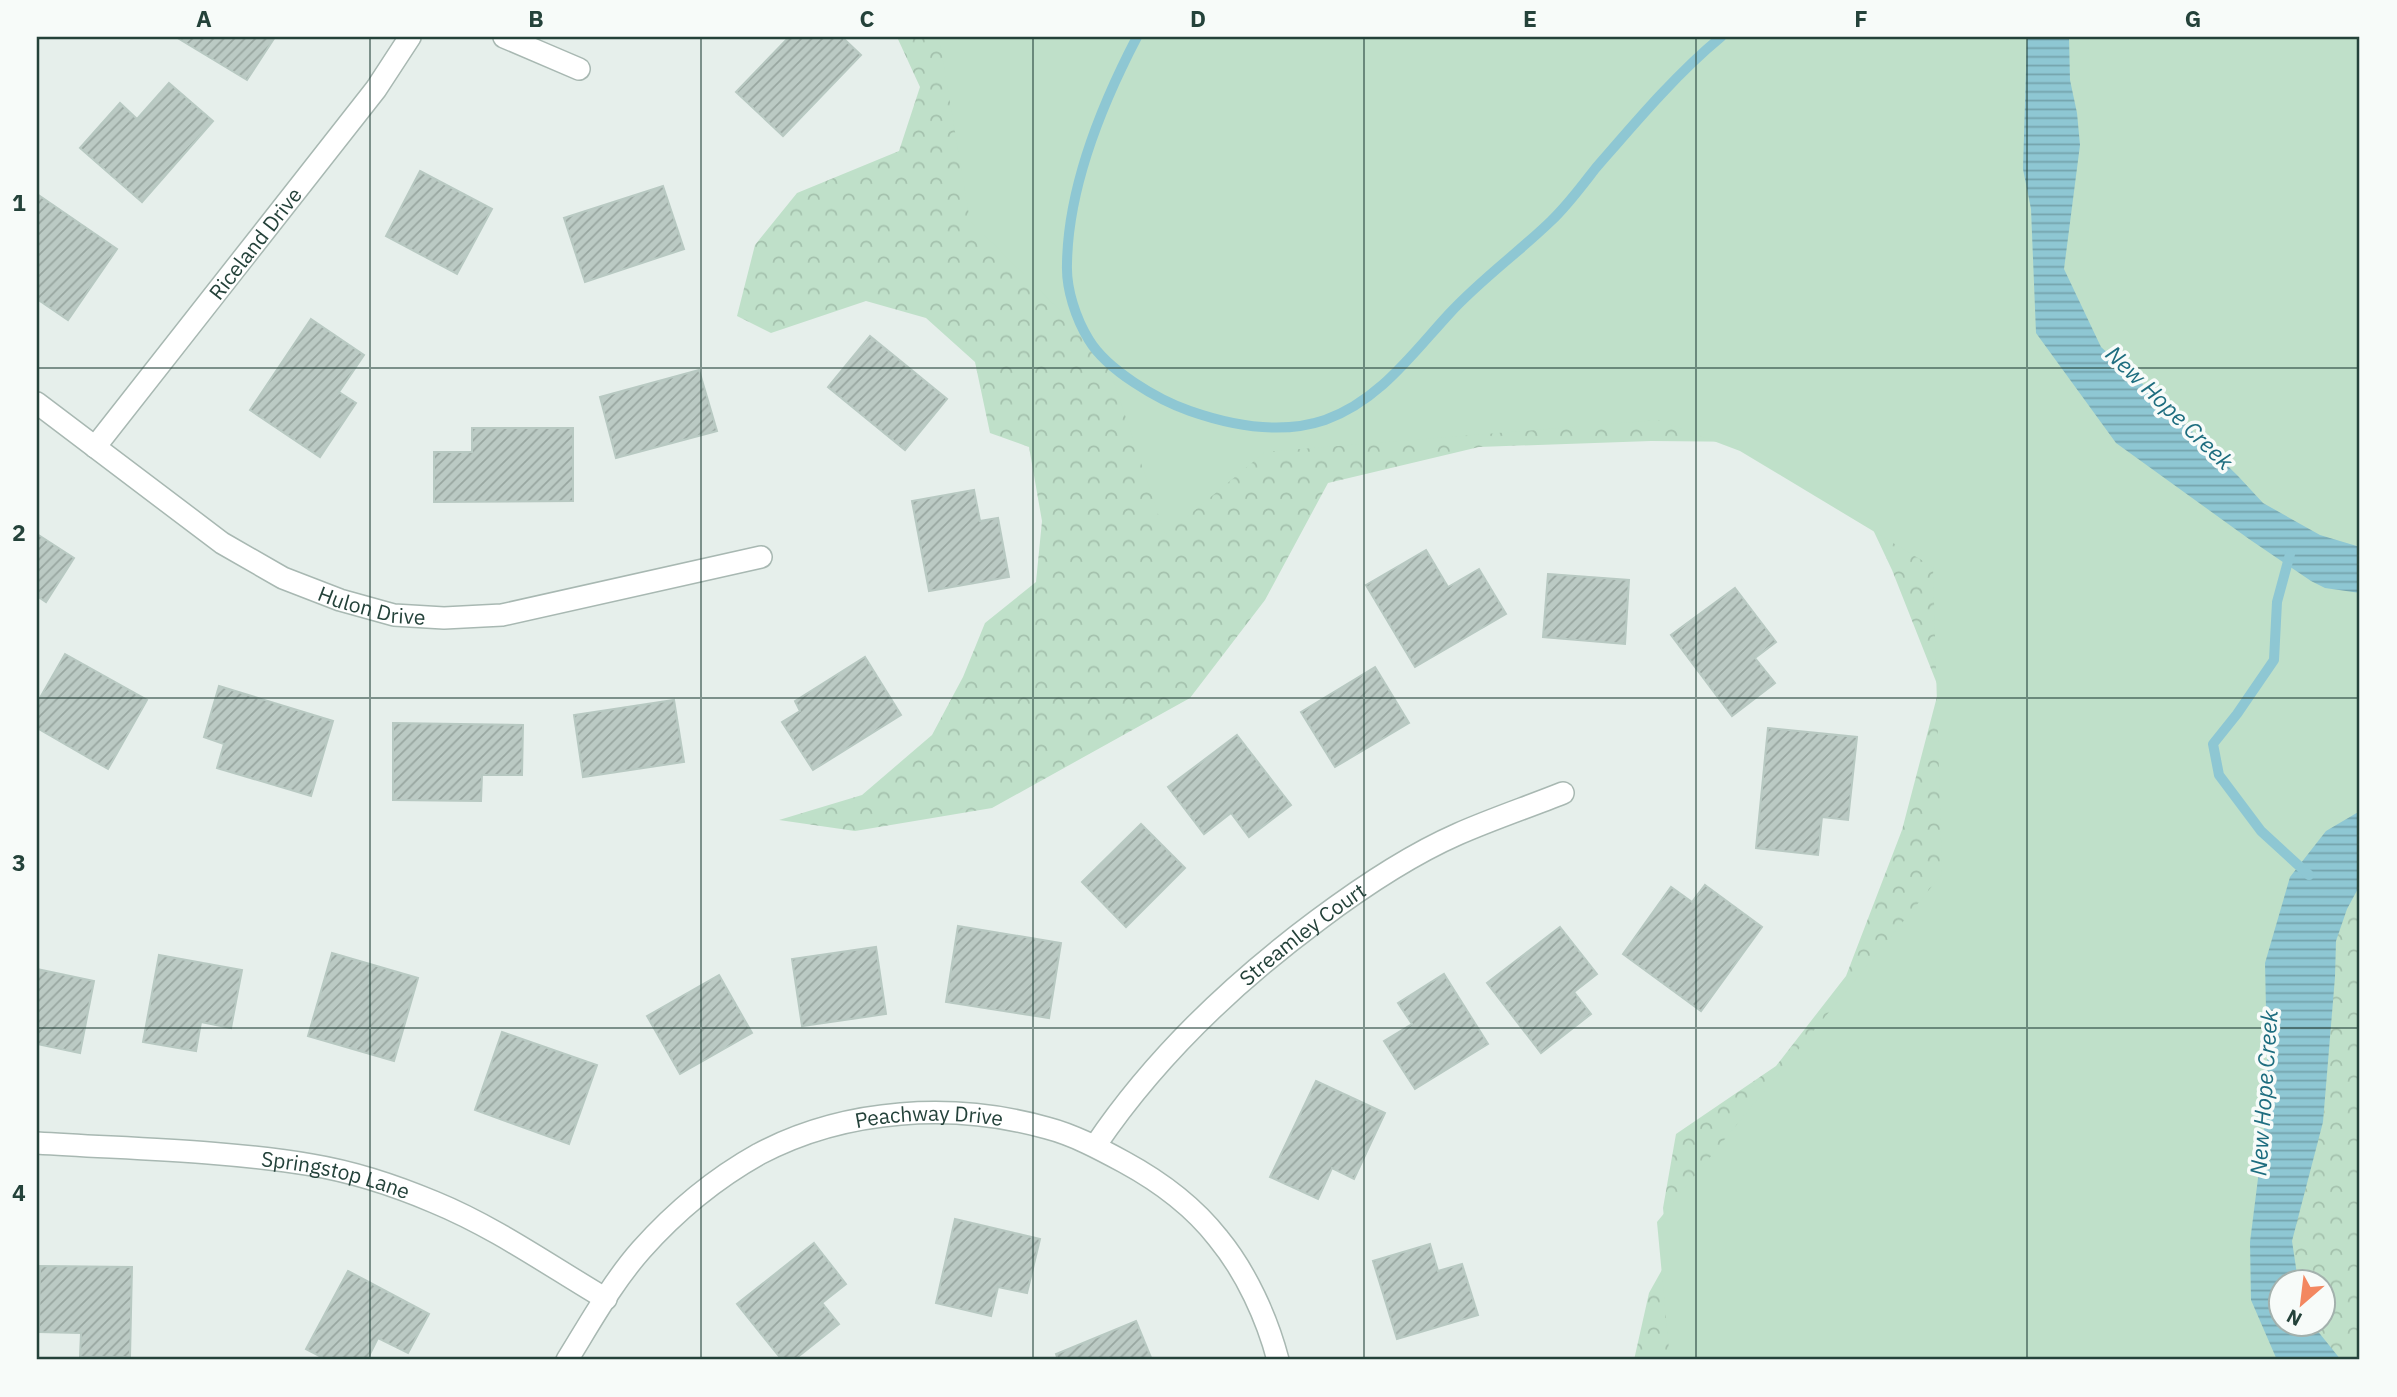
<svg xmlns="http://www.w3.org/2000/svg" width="2397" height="1397" font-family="'IBM Plex Sans',sans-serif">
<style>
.forest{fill:url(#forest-crowns);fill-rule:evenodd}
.park{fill:#bfe0c9}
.water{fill:url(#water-rules)}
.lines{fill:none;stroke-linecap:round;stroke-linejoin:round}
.stream{stroke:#8ec7d3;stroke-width:10}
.building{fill:url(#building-hatch);stroke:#b8c9c2;stroke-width:2}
.street-casing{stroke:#a8b8b2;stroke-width:24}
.street{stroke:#fff;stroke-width:21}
.grid{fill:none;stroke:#24423a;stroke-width:2;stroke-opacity:0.55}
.labels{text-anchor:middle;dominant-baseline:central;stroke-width:7;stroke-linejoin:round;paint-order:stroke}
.street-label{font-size:21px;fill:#24423a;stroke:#f7fbf9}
.water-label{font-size:23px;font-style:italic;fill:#1d6d7f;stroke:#f7fbf9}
.neatline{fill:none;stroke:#24423a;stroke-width:2.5}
.grid-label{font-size:23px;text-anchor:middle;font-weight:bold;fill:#24423a}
</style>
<defs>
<pattern id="forest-crowns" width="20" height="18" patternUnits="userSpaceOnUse" patternTransform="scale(1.75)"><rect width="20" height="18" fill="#bfe0c9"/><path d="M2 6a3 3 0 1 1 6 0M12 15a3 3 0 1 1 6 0" fill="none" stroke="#a4c1ad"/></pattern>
<pattern id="water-rules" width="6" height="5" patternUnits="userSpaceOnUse" patternTransform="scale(1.75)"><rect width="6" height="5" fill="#8ec7d3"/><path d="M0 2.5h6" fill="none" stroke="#74a3ac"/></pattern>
<pattern id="building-hatch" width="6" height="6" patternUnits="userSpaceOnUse" patternTransform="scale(1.75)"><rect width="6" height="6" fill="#bbcac4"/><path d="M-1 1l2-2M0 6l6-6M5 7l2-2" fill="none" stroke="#98a6a0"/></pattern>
</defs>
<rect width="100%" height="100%" fill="#e6efeb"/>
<path class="forest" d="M897,37H2360V1360H1634L1649,1293L1668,1259L1663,1208L1676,1134L1776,1066L1846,976L1902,830L1939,689L1892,570L1851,483L1757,442L1651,441L1479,447L1328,483L1265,600L1190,698L992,808L855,831L779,820L862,795L932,735L963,677L985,623L1036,582L1042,521L1029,447L990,433L975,362L926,318L866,301L771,333L737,316L755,245L797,193L899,151L920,87ZM2282,1282H2324V1324H2282Z"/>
<path class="park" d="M939,37H2360V839L2290,1002L2278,1337L2294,1360H1670L1657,1222L1942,874L1933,567L1740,451L1658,420L1265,452L1165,535L1105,355L970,221Z"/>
<g class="water">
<path d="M2027,37H2069L2070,80L2077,113L2080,145L2064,269L2101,347L2156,396L2238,476L2263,503L2320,535L2360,547V593L2325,588L2311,581L2249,539L2116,443L2036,333L2031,209L2023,169Z"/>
<path d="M2360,811V885L2347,909L2336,941L2335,977L2323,1122L2292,1241L2298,1281L2282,1282V1324H2312L2341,1360H2277L2251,1300L2250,1242L2268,1099L2265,963L2290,877L2326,831Z"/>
</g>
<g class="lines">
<g class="stream">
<path d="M1137,37C1102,104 1068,187 1067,264C1066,289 1076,319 1089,340C1107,370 1158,400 1190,411C1233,426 1281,435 1325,420C1379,401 1413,353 1449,314C1480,280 1518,253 1551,221C1567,206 1581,187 1595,169C1634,124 1675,75 1721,37"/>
<path d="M2290,554L2277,602L2274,660L2237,714L2213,744L2219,775L2261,831L2309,875"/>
</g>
</g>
<g class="building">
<path d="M176,37H275L247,80Z"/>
<path d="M789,37H842L861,55L783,136L736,92Z"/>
<path d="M169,83L213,121L142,202L80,148L120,103L137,119Z"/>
<path d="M420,171L492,209L457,274L386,236Z"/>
<path d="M663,186L684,249L585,282L564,218Z"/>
<path d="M37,194L117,249L68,320L37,299Z"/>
<path d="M311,319L364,355L339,392L356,403L320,457L250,410Z"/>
<path d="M870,336L947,399L905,450L828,387Z"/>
<path d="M699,370L717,431L616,458L600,397Z"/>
<path d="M472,428H573V501L434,502V452H472Z"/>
<path d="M974,490L980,521L998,518L1009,577L929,591L912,501Z"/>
<path d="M37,534L74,558L46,602L37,596Z"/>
<path d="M1426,550L1448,587L1479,569L1506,614L1415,667L1366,585Z"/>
<path d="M1548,574L1629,580L1625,644L1543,637Z"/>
<path d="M1735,588L1776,642L1755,658L1775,683L1732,716L1671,635Z"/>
<path d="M65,654L147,700L108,769L37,728V703Z"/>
<path d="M865,657L901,715L813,770L782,722L800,711L795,701Z"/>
<path d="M1375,667L1409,723L1335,767L1301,712Z"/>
<path d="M219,686L333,721L311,796L217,768L224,744L204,737Z"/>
<path d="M674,700L684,762L583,777L574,715Z"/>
<path d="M393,723L523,725L522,775H482L481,801L393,800Z"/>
<path d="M1768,728L1857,737L1848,820L1822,817L1818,855L1756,848Z"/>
<path d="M1237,735L1291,805L1249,837L1231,813L1204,834L1168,787Z"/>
<path d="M1141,824L1185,868L1126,927L1082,882Z"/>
<path d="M1705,885L1762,927L1701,1011L1623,954L1671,887L1692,902Z"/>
<path d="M958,926L1061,943L1049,1018L946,1002Z"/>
<path d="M1560,927L1597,974L1574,992L1591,1014L1541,1053L1487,983Z"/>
<path d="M876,947L886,1014L802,1026L792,959Z"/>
<path d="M332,953L418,978L394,1061L308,1036Z"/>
<path d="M159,955L242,970L231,1028L201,1022L196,1051L143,1042Z"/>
<path d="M37,969L94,981L80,1053L37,1044Z"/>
<path d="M1444,974L1488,1044L1415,1089L1384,1041L1412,1024L1398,1003Z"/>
<path d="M719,975L752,1033L680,1074L647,1016Z"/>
<path d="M502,1032L597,1065L569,1144L475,1110Z"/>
<path d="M1316,1081L1385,1113L1354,1179L1332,1168L1318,1199L1270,1177Z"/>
<path d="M955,1219L1040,1239L1027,1293L998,1287L991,1316L936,1303Z"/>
<path d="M814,1243L846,1284L822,1303L839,1324L794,1360H782L737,1304Z"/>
<path d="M1430,1244L1438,1271L1462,1264L1478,1315L1397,1339L1373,1261Z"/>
<path d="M40,1266L132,1267L130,1357H80L81,1333L39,1332Z"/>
<path d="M348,1271L429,1314L408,1353L378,1338L367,1360H327L306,1349Z"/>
<path d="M1136,1321L1152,1360H1058L1056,1354Z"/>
</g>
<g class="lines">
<g class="street-casing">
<g id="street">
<path d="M504,37L579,69"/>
<path id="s1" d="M37,403L222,543L283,578L340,600L394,615L444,618L502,615L761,557"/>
<path id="s2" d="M95,447L376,89L410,37"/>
<path id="s3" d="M37,1143C128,1149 222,1150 312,1165C354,1172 396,1186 434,1202C495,1227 550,1266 606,1299"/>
<path id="s4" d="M1095,1146C1155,1057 1232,984 1318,920C1362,887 1408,856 1458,834C1492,819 1528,807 1563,793"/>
<path id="s5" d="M567,1360C590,1323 612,1283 641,1250C674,1213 716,1178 759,1154C846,1108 954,1102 1047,1128C1074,1135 1100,1149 1124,1162C1159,1181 1193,1206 1218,1238C1246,1272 1267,1318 1278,1360"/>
</g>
</g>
<use href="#street" class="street"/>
</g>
<path class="grid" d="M370,37V1360M701,37V1360M1033,37V1360M1364,37V1360M1696,37V1360M2027,37V1360M37,368H2360M37,698H2360M37,1028H2360"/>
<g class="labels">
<g class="street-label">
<text stroke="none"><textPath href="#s2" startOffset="259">Riceland Drive</textPath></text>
<text stroke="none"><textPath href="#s1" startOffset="396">Hulon Drive</textPath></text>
<text stroke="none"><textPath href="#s4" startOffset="298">Streamley Court</textPath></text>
<text stroke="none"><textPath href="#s5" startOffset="462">Peachway Drive</textPath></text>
<text stroke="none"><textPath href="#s3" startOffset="301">Springstop Lane</textPath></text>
</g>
<g class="water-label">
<text transform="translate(2170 407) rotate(44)">New Hope Creek</text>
<text transform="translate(2263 1093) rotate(-86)">New Hope Creek</text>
</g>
</g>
<rect width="2397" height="1397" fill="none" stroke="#f7fbf9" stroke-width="77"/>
<g transform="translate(2302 1303) rotate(208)"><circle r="33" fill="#f7fbf9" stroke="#a3b1ad" stroke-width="2"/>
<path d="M0-5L12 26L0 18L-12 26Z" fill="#f38760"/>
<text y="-10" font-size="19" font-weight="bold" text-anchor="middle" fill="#24423a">N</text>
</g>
<rect x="38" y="38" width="2320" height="1320" class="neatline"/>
<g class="grid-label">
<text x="204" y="27">A</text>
<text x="536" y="27">B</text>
<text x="867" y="27">C</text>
<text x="1198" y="27">D</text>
<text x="1530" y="27">E</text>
<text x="1861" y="27">F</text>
<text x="2193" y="27">G</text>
<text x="19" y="211">1</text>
<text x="19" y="541">2</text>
<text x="19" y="871">3</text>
<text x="19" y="1201">4</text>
</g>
</svg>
